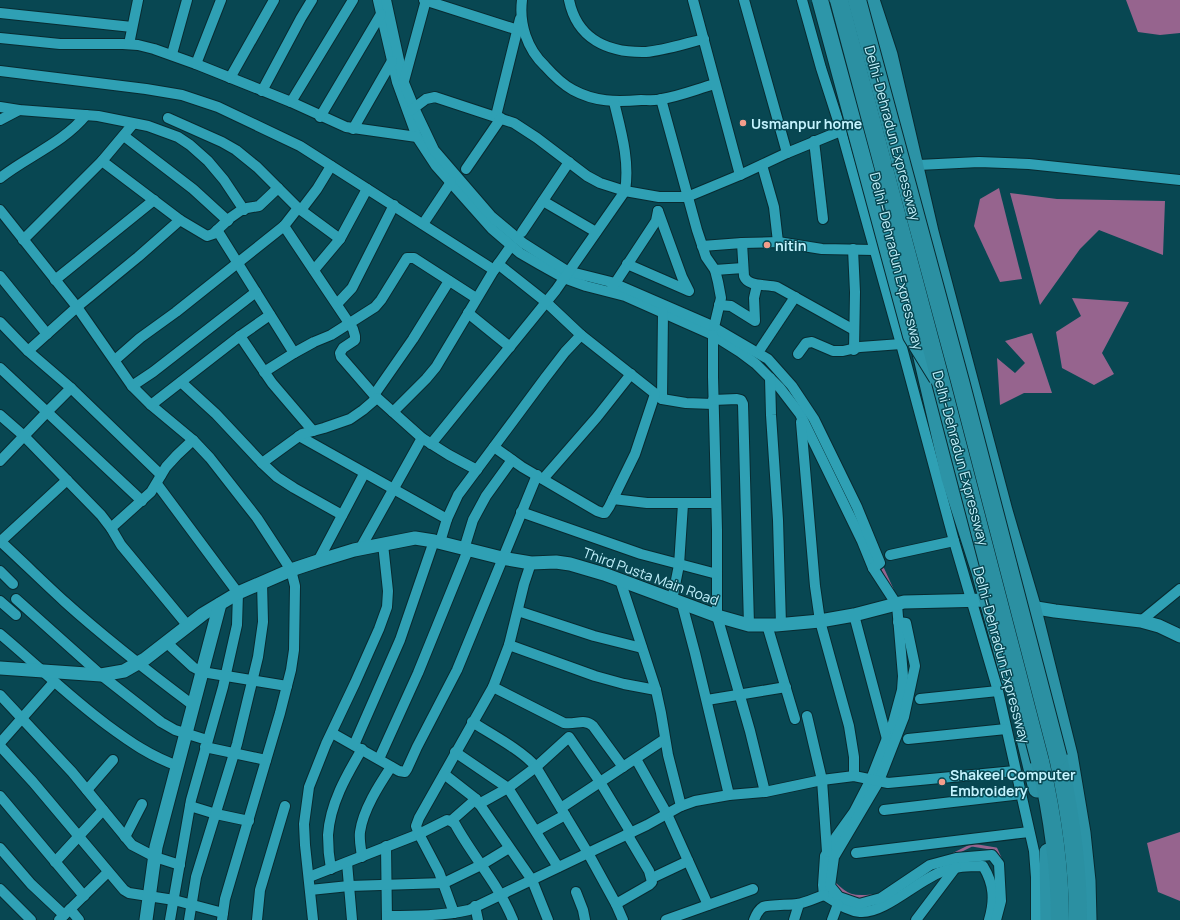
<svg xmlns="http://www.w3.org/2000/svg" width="1180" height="920" font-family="Manrope,sans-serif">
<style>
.water{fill:#96648e}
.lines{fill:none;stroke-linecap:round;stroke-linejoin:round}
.stream{stroke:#96648e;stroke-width:3}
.minor-casing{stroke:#082b31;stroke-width:12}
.tertiary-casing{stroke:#082b31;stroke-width:15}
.trunk-casing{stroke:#082b31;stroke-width:19}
.motorway-casing{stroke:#082b31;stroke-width:20}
.minor{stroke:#2fa0b4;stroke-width:10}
.tertiary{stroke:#2fa0b4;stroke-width:13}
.trunk{stroke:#2c93a6;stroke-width:17}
.motorway{stroke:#2b90a2;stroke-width:18}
.primary-bridge-casing{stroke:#082b31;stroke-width:18;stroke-linecap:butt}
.motorway-bridge-casing{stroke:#082b31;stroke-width:20;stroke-linecap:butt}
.primary-bridge{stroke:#2d96a9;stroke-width:16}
.motorway-bridge{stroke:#2b90a2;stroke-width:18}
.poi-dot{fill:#f49d8b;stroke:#084752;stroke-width:1.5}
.labels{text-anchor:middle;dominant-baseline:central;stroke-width:3;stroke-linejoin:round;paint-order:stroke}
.poi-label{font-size:14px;font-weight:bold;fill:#c4f3fe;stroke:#084752;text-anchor:start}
.street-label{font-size:14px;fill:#c4f3fe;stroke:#084752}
</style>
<rect width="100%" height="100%" fill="#084752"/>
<g class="water">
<path d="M1126,0H1180V33L1160,35L1138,32Z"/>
<path d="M999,188L1022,279L1000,282L974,226L980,199Z"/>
<path d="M1010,193L1057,199L1165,201L1163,255L1099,230L1080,249L1040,305Z"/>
<path d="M1072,298L1129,302L1102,353L1114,374L1094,385L1062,368L1056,332L1081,316Z"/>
<path d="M1032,333L1052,393H1024L1000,405L997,358L1015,373L1025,363L1005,341Z"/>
<path d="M1180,832V901L1158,892L1147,843Z"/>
</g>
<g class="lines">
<g class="stream">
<path d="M881,565L892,589"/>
<path d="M952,855L972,845L996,849L1001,860"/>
<path d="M834,883C847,896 853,898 871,896"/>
</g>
<g class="minor-casing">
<g id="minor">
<path d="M378,0L397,82L417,137L436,166L492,229L520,253L539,264L564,278L586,286L625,296L713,335L740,352L756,364L780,388L800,414L862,541L873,568L897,605L903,676L902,690L893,723L871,779L854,812L836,837L825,856L823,885L824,895C836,901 846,911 860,912C884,914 917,881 941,872C955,866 969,866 983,866C994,884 995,900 989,920"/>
<path d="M386,0L404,83L415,110L434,150L491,216L523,243L567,271L611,282L708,324L768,359L792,386L814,419L857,507L880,563L873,568"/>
<path d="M424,0L518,30"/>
<path d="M522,0C519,24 527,49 545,66C553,75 562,84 573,90C595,102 616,102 641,100C648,100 655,101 662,99C680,96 697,89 715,84"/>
<path d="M569,0C577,39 608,53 646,52C662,51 687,43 704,39"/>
<path d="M744,0L787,153"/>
<path d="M802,0L821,68L841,130L901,344L954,541L998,691L1034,851L1036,877V920"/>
<path d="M0,13L132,27"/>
<path d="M0,38L60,44H123L138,45L154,49L196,64L291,102L346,127L417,137"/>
<path d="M129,44L138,0"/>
<path d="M172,54L187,0"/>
<path d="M196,64L221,0"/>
<path d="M0,71L146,89L182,95L218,107L300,146L494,270"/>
<path d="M230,78L274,0"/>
<path d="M404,81L426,0"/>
<path d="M262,91L301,18L312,0"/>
<path d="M661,99L697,230L706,257L715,270L718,282L721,298L714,327"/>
<path d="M291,102L353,0"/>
<path d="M0,107L19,110L98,116L148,126L178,137L190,145L208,161L224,180L244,210"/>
<path d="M410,111L426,99L435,97L514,123L537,138L587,176L600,183L625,191L659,197H687L740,175L693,0"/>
<path d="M496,116L520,19"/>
<path d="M320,117L381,14"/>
<path d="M168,118L222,142L236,150L257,167L298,208L340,239"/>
<path d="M0,120L19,110"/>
<path d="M353,129L392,61"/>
<path d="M124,136L193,189L228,221"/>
<path d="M814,141L823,219"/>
<path d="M102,161L180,220L207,236L213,234L230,218L240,211L247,208L259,206L278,188"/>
<path d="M762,165L774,207L778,242"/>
<path d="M910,168L918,165L979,162L1029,164L1180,180"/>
<path d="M466,169L501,118"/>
<path d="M740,175L787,153L848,128"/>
<path d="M0,178C28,156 63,143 86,115"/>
<path d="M543,201L596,232"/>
<path d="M0,210L77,307L132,386L151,405L193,440L210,458L257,518L291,570L295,586L294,650L291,670L280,713L230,882L225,899L222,920"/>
<path d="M301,210L317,189L331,166"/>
<path d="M423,224L451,182"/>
<path d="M284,226L353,329L355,336V340L343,348L340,353L341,357L374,395L422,438L449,455L477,470"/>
<path d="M217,230L294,353"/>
<path d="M522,232L569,162"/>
<path d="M23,240L102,161L133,124"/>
<path d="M742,243L744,276C748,287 766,284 777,287L854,330"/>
<path d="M702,246L742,243L778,242L822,249L874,250"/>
<path d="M853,249L855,292L854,350"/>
<path d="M498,264L546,302L581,335L662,399L686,403L713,404"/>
<path d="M627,264L689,291L682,277L658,211"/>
<path d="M314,270L340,239L367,189"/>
<path d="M715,270L743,268"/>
<path d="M0,276L47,334"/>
<path d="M55,280L154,200"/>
<path d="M612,288L656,221L658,211"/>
<path d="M337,304L352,288L394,205"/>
<path d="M719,305L731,306L755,321L754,298L757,285"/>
<path d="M468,313L510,347"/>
<path d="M0,322L28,351L71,388L161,475"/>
<path d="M713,335V377L717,530V616L750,731L765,792"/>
<path d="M240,336L272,383L313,431"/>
<path d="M761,348L795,297"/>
<path d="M28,351L77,307L138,257L180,220"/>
<path d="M798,354L806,343L812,342L833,351H843L860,347L901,344"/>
<path d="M115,360L140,338L176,312L284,226L298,208"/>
<path d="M0,368L142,501"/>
<path d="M264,372L294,353L314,342L331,335L375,307L381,300L407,258H414L476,298"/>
<path d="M770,378L771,415L778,520L781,625"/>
<path d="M181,382L216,414L262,463L277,477L294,488L342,515"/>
<path d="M132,386L153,372L256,292"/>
<path d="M374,395L413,339L449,281"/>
<path d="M662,399L663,312"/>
<path d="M713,400L737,399L741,400L743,404L749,625"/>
<path d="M151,405L240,336L270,315"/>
<path d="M393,412L426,379L436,367L494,270L511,246"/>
<path d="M0,415L24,436L101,515L111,528L121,545L188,626"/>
<path d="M801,422L815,586L820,621L849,726L854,757V776"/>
<path d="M299,436L447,519"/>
<path d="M431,444L556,290L625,191C630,161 621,131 614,102"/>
<path d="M494,447L522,467L597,511L603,513H605L609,507L635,454L655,394"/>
<path d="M0,461L47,412L71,388"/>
<path d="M262,463L302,434L324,428L350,419L363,410L377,398"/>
<path d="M543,479L597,417L631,374"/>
<path d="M157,484L238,593L237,625L223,687L191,800L170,920"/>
<path d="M613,499L647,503H716"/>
<path d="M521,512L641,554L717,574"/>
<path d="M111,528L151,492L166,467L177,455L193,440"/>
<path d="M0,541C22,561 43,582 65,602C106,639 150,673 194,706"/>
<path d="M1,541L67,480"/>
<path d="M440,542L447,519L458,495L545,378L565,352L581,335"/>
<path d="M360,549L422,438"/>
<path d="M464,549L473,520L486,496L512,460"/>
<path d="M890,555L954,541"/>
<path d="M318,561L364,474"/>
<path d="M0,571L13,584"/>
<path d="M620,580L656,690L661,713L668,755L681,806"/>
<path d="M16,599L101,675L161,722L175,730L207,740"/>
<path d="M672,600L679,565L683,504"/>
<path d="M0,601L16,615"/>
<path d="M682,604L695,653L729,795"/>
<path d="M518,611L594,636L642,648"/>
<path d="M854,615L887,739"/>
<path d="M1141,621L1180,589"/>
<path d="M898,622L906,623L915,666L904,717L879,781L834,857L830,886L839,897L859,904L881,898L930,865L956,858L992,855L999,864L1001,901L996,920"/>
<path d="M767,625L795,719"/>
<path d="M0,634C36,664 69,697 107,725C130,742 150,756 178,766"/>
<path d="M166,642L193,667L202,672L287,686"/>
<path d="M509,645L595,676L624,684L656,690"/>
<path d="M493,687L564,723C576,725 584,718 593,726L623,767"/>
<path d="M0,695L72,772L132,845L155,857L180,865"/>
<path d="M920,699L998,691"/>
<path d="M707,700L786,687"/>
<path d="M807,716L822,780L827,852"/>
<path d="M472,722C491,734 523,751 536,767L588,853L616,904L623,920"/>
<path d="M332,733L399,771L405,772L407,769L417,747L457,670L537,475"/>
<path d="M908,739L1006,729"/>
<path d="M0,743L54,682"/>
<path d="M354,745L400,640L434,541"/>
<path d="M0,746L33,782L124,890L129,893L174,900L223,913"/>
<path d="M205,747L266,760"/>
<path d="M455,752L508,788L558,867"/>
<path d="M379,759L418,673L468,550"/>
<path d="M636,759L667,814L708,905"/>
<path d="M444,774L476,799L532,880L548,920"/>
<path d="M87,790L113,760"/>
<path d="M0,796L84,896"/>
<path d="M479,804L508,788L536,767L569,737L600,782L631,833"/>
<path d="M190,806L216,814L249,821"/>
<path d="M561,808L665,739"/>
<path d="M884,810L1021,794"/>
<path d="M451,821L476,799"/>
<path d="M536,831L565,815"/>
<path d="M125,837L142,804"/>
<path d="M386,846L387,920"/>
<path d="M0,848L31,884L64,915"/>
<path d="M856,853L1029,832"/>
<path d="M362,857C361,848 359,840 360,832C363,810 379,785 391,767"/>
<path d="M55,862L103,810"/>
<path d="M347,863L352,920"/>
<path d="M331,869C329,858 328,846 328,835C330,804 346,776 362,749"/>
<path d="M309,877L419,834L447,820L451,821L455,824C473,857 499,885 513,920"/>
<path d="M652,878L688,861"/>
<path d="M0,889L31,920"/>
<path d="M310,890L349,886L444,883L481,865L509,848"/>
<path d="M576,892L583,910L585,920"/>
<path d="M616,904L649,885L652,882L649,871L627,834"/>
<path d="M475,906L478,920"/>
<path d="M70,909L79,920"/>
<path d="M454,913L439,872L419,834L416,826L419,818L493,687L509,645L524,584L531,563"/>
<path d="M387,916C415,916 442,916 469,910L588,853L647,825L681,806L695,801L729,795L765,792L822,780L854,776L888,783L1015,771"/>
<path d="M59,920L108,872"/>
<path d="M189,920L196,877L237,744L258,657L263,622L262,582"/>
<path d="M257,920L260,890L285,806"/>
<path d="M313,920L305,845L304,824L309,787L326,744L355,683L379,629L387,607L388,591L383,544"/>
<path d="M666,920L753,889"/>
<path d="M754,920C756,915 758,910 763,907C767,905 789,905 797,904C806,903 815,898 824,895"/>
<path d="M794,920L799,904"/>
<path d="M832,920L838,904"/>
<path d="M916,920L956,867"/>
</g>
</g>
<g class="tertiary-casing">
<g id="tertiary">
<path d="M0,668L101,675L124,671L145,659L203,614L238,593L291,570L318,561L354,550L415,538L434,541L502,558L531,563L556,562L570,564L604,574L717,616L749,625H776L820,621L854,615L904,602L988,600L1055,611L1141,621L1159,626L1180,636"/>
<path d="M146,920L156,847L220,604"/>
</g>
</g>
<g class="trunk-casing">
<g id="trunk">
<path d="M829,0L868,147"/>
<path d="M871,0L889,55L930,232L1004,511L1032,606L1069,755L1082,833L1087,881L1088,920"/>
<path d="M921,353L950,478L980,572L1010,680"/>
<path d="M1025,739L1037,789"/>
<path d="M1048,852L1049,920"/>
</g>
</g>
<g class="motorway-casing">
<g id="motorway">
<path d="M1058,757C1070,811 1078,865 1078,920"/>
<path d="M1040,761C1052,813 1060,866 1060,920"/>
</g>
</g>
<use href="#minor" class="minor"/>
<use href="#tertiary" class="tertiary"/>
<use href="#trunk" class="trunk"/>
<use href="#motorway" class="motorway"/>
<g class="primary-bridge-casing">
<path id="primary-bridge" d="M820,0L911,336L937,378"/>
</g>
<g class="motorway-bridge-casing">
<g id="motorway-bridge">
<path d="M839,0L942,386L1040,761"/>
<path d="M857,0L960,381L1058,757"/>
</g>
</g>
<use href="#primary-bridge" class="primary-bridge"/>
<use href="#motorway-bridge" class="motorway-bridge"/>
</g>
<g class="poi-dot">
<circle cx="743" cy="123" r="4"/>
<circle cx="767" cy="245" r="4"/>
<circle cx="942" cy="782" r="4"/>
</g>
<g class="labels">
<g class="poi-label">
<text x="751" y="123">Usmanpur home</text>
<text x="775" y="245">nitin</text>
<text x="950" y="774">Shakeel Computer<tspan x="950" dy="16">Embroidery</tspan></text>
</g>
<g class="street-label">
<text transform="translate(893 133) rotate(75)">Delhi-Dehradun Expressway</text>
<text transform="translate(897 261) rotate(76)">Delhi–Dehradun Expressway</text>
<text transform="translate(961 458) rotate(75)">Delhi-Dehradun Expressway</text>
<text transform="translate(651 576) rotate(20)">Third Pusta Main Road</text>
<text transform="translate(1002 655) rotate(75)">Delhi–Dehradun Expressway</text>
</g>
</g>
</svg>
